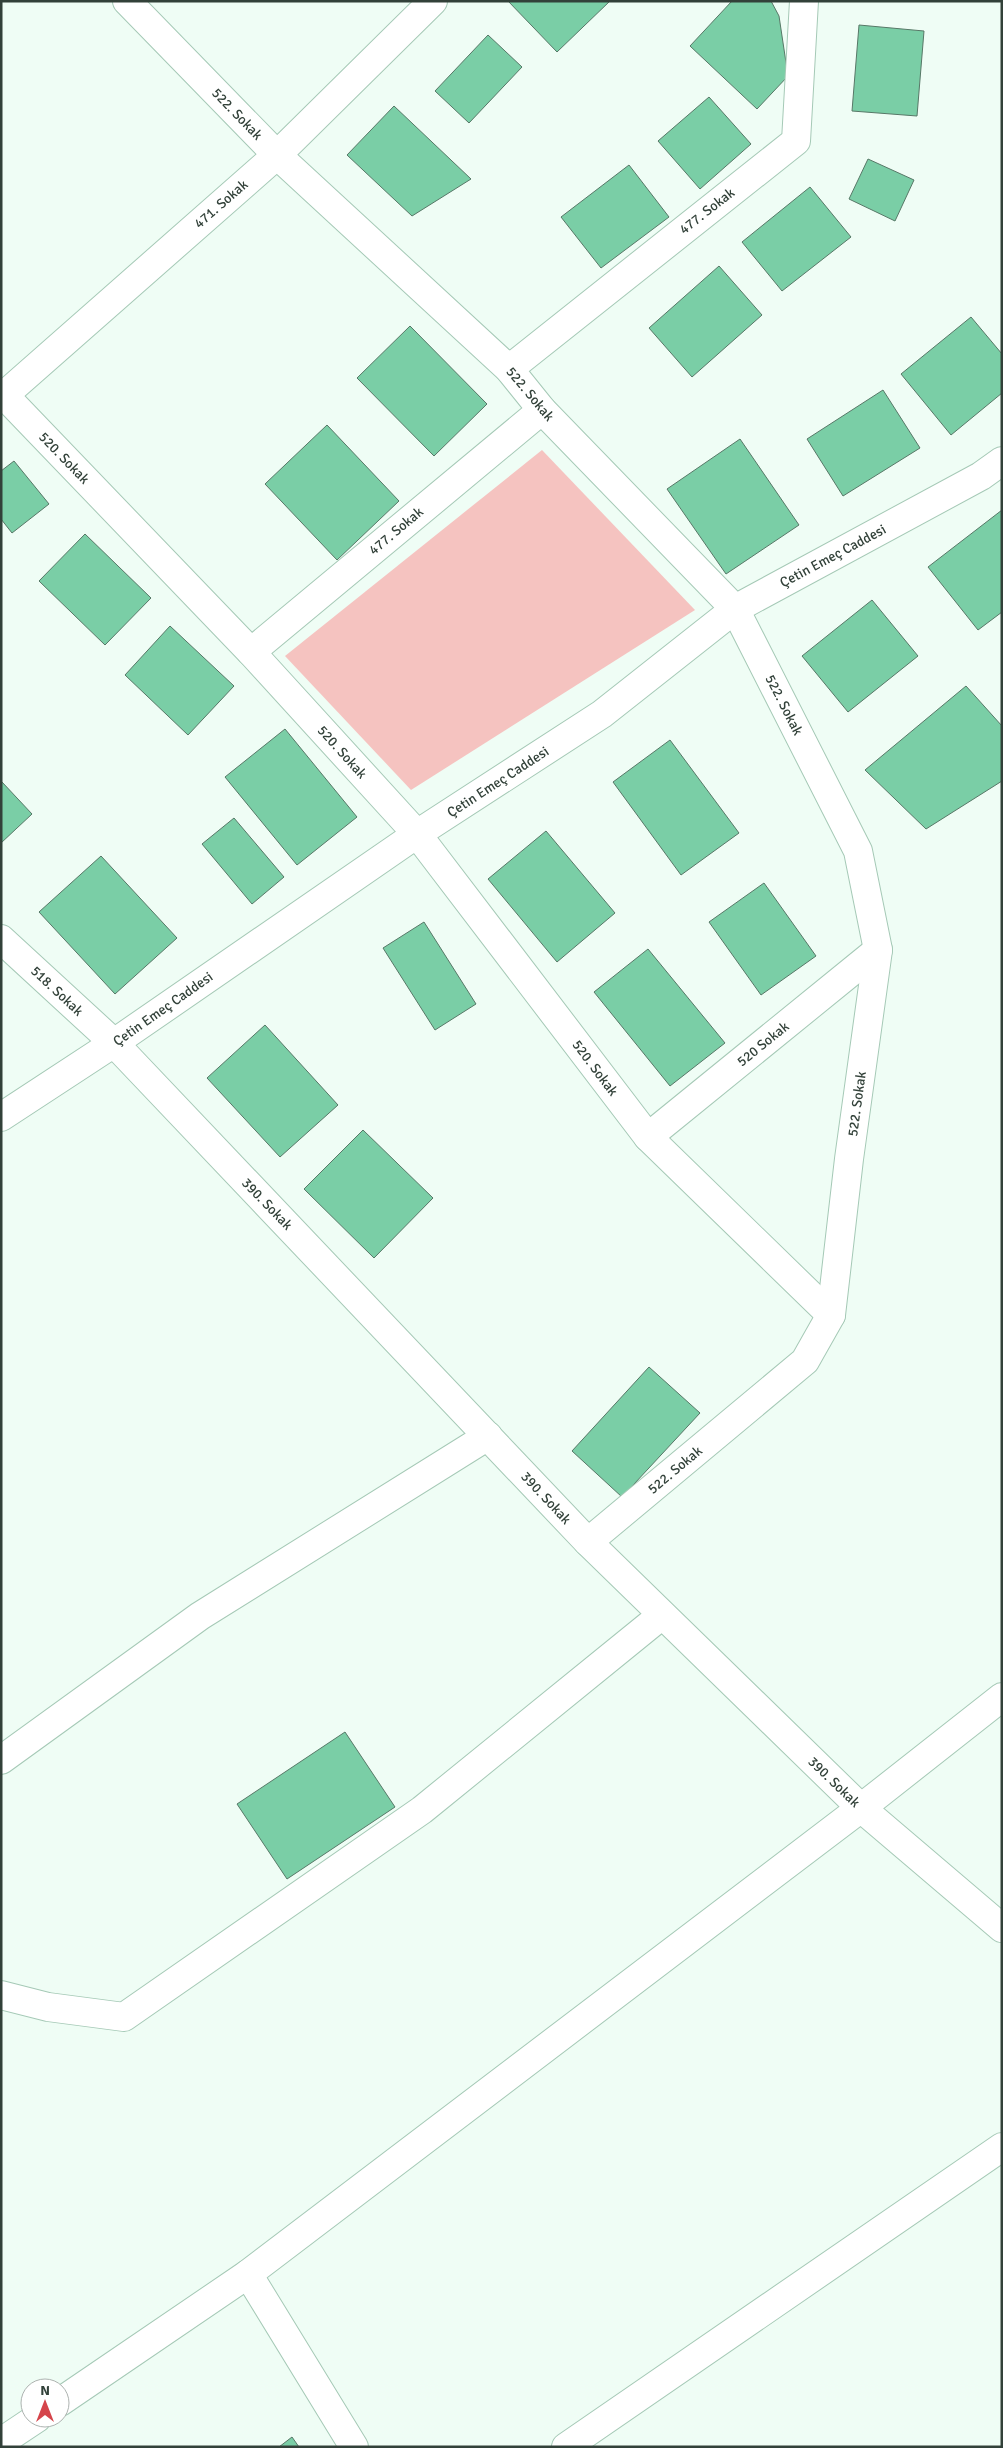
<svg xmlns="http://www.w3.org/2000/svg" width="1003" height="2448" font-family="Signika,sans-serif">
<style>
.green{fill:#f5c3c0}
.building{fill:#7acea6;stroke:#577867}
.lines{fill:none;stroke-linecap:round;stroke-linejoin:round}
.minor-casing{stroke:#a5c9b6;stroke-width:30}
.tertiary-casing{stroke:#a5c9b6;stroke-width:30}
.minor{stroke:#fff;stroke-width:28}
.tertiary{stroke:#fff;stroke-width:28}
.labels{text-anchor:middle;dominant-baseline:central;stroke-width:4;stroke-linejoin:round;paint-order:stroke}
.street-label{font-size:14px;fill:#324139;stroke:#fff}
</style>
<rect width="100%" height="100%" fill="#effdf5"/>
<path class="green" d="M542,450L695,610L411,790L285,656Z"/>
<g class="building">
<path d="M508,1H610L557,52Z"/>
<path d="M732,1H771L779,16L788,76L757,109L690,46Z"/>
<path d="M859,25L924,31L917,116L852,111Z"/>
<path d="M488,35L522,67L469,123L435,91Z"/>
<path d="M709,97L751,144L700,189L658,141Z"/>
<path d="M394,106L471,179L412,216L347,155Z"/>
<path d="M868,159L914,180L895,221L849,199Z"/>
<path d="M629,165L669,217L601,268L561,217Z"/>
<path d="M810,187L851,237L782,291L742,242Z"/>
<path d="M719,266L762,315L692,377L649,328Z"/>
<path d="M971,317L1002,354V393L951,435L901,374Z"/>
<path d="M410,326L487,404L434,456L357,378Z"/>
<path d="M883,390L920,448L843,496L807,439Z"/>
<path d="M327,425L399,501L337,560L265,484Z"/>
<path d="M740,439L799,525L726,574L667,489Z"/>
<path d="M14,461L49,504L12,533L1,519V471Z"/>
<path d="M1002,510V612L978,630L928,567Z"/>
<path d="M85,534L151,598L105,645L39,581Z"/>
<path d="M872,600L918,656L848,712L802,656Z"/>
<path d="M170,626L234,686L188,735L125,675Z"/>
<path d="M966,686L1002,726V781L926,829L865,770Z"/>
<path d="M285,729L357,817L297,865L225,777Z"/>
<path d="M670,740L739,833L681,875L613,782Z"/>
<path d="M2,782L32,814L1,843V783Z"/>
<path d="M234,818L284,877L252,904L202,844Z"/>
<path d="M546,831L615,913L557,962L488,879Z"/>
<path d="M101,856L177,938L115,994L39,912Z"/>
<path d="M764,883L816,956L761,995L709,922Z"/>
<path d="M424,922L476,1004L435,1030L383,948Z"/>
<path d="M648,949L725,1043L670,1086L594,992Z"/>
<path d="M265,1025L338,1105L280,1157L207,1078Z"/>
<path d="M363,1130L433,1198L374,1258L304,1189Z"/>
<path d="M649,1367L700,1413L622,1497L572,1451Z"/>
<path d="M345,1732L395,1807L287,1879L237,1804Z"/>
<path d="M292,2437L299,2447H279Z"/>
</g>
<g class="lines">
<g class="minor-casing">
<g id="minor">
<path d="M127,1L277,155L509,369L542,410L735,609L858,851L878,950L849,1159L831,1315L805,1361L588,1542"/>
<path d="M509,369L796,141L804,1"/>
<path d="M4,395L251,652L417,834L648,1137L831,1315"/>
<path d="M1,398L277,155L433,1"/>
<path d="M251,652L542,410"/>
<path d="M1,939L114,1043"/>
<path d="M648,1137L878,950"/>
<path d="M1,1760L200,1616L488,1436"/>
<path d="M1,1995L48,2007L124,2017L422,1810L662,1615"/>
<path d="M248,2274L354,2447"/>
<path d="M60,2402L248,2274L861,1808L1002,1697"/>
<path d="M1,2442L37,2418"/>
<path d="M566,2447L1002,2147"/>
</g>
</g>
<g class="tertiary-casing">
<g id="tertiary">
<path d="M114,1043L588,1542L861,1808L1002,1928"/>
<path d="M1,1117L114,1043L417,834L602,714L735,609L981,476L1002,461"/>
</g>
</g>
<use href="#minor" class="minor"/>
<use href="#tertiary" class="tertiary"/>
</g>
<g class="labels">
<g class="street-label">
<text transform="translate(237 114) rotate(46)">522. Sokak</text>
<text transform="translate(221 204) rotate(-41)">471. Sokak</text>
<text transform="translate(707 211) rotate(-38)">477. Sokak</text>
<text transform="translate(530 394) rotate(50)">522. Sokak</text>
<text transform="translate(64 458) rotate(46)">520. Sokak</text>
<text transform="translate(396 531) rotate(-40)">477. Sokak</text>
<text transform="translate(833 556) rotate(-28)">Çetin Emeç Caddesi</text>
<text transform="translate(784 705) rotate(63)">522. Sokak</text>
<text transform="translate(342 752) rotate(48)">520. Sokak</text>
<text transform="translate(498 782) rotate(-33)">Çetin Emeç Caddesi</text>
<text transform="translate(57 991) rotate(43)">518. Sokak</text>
<text transform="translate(163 1009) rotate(-35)">Çetin Emeç Caddesi</text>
<text transform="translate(763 1044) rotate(-39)">520 Sokak</text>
<text transform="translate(595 1068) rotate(53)">520. Sokak</text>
<text transform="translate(857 1104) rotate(-82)">522. Sokak</text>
<text transform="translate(267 1204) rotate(46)">390. Sokak</text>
<text transform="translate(675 1470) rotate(-40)">522. Sokak</text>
<text transform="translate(546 1498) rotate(47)">390. Sokak</text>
<text transform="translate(834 1782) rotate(44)">390. Sokak</text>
</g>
</g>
<rect width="1003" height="2448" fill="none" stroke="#324139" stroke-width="5"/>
<g transform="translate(45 2403)"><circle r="24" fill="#ffffff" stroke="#adb3b0"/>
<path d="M0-4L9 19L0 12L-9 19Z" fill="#d5454b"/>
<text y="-8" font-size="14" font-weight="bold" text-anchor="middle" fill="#324139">N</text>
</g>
</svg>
